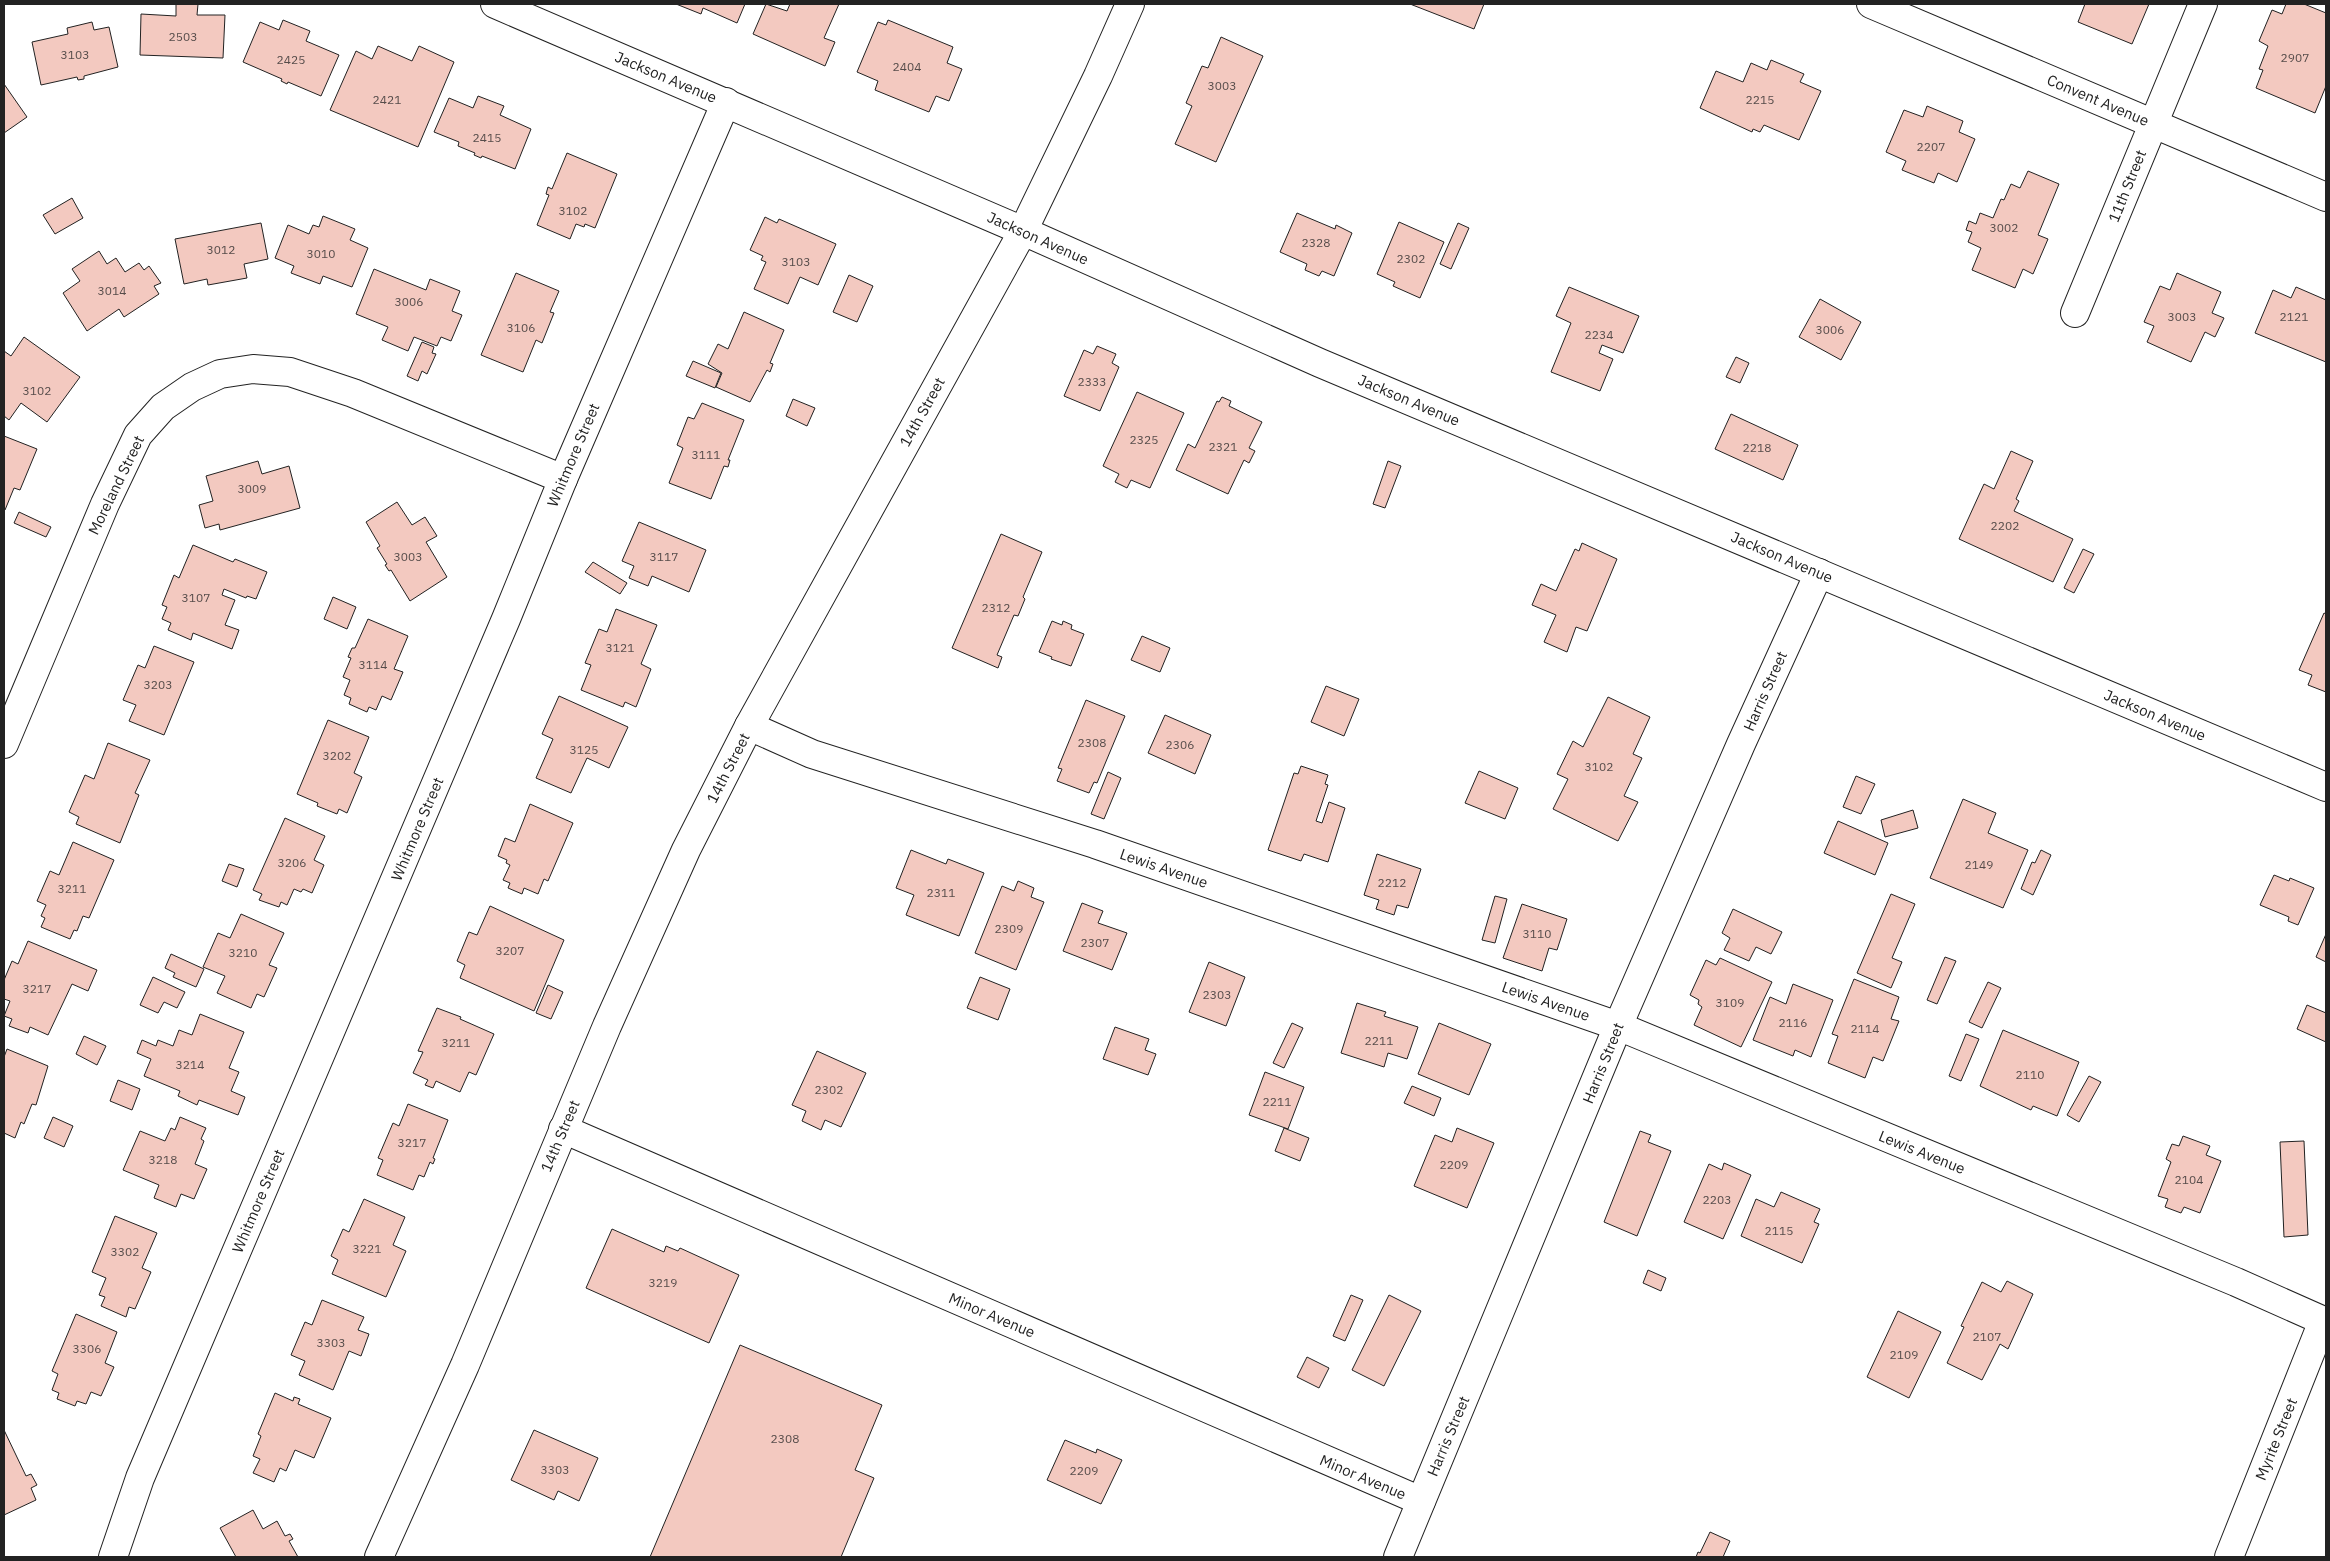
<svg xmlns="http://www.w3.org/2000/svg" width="2330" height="1561" font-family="'IBM Plex Sans',sans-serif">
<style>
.building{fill:#f3c9c0;stroke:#222}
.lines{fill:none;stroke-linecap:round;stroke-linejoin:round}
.minor-casing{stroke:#222;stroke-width:30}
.tertiary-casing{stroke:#222;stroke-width:30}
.minor{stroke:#fff;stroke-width:28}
.tertiary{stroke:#fff;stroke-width:28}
.labels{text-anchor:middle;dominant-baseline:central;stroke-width:4;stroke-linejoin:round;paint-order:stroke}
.number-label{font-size:12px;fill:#564c4a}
.street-label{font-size:15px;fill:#222;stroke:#fff}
</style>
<rect width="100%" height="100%" fill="#fff"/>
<g class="building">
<path d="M176,4H198L197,15H225L223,58L140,55L141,14L176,16Z"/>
<path d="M676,4H745L737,23L703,8L701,14Z"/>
<path d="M766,4L787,11L790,4H839L824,38L835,42L825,66L753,34Z"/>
<path d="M1410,4H1484L1474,29Z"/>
<path d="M2085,4H2149L2132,44L2078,22Z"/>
<path d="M2286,4H2304L2326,13V86L2315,113L2256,88L2263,70L2259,69L2268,46L2259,41L2272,10L2282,14Z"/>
<path d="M283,20L310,31L306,41L339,55L321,96L288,82L287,84L281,81L282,79L243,62L260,22L279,30Z"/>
<path d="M888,20L953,47L947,63L962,69L949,101L936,96L929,112L875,90L878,81L857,72L878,22L886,25Z"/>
<path d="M92,22L94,30L109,27L118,67L84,76V79L78,80L77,77L41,85L32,42L68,34L67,28Z"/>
<path d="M1221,37L1263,56L1216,162L1175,144L1192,106L1186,103L1202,66L1208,68Z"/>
<path d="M378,46L412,61L419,46L454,62L418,147L330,110L356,51L372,59Z"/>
<path d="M1771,60L1804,74L1800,82L1821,91L1799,140L1764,125L1760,132L1753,129L1752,132L1700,108L1716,71L1743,82L1751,63L1767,70Z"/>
<path d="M4,84L27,117L4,133Z"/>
<path d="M478,96L504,106L500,115L531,129L515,169L482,156L481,158L474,155L475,153L458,146L459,142L434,132L449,98L473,108Z"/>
<path d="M1927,106L1963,121L1959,132L1975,139L1957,182L1938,173L1934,183L1902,170L1906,161L1886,152L1904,110L1923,117Z"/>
<path d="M567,153L617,174L595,228L585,224L584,227L576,224L570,239L537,225L549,195L546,194L548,187L552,189Z"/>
<path d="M2028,171L2059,184L2038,235L2048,239L2033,274L2023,269L2015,288L1972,270L1981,248L1968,242L1972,232L1966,230L1969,221L1976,224L1980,213L1993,218L2001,199L2004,200L2011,184L2020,188Z"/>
<path d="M72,198L83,218L55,234L43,215Z"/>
<path d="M1297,213L1335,229L1336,225L1352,233L1334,276L1322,271L1319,276L1305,270L1307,264L1280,252Z"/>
<path d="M323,216L355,229L350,240L368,248L352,287L323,276L320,284L291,273L294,266L275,258L288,225L309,234L313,225L319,227Z"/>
<path d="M765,217L777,223L779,219L836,244L818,285L800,277L788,304L754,289L766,262L761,260L763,256L750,250Z"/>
<path d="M1399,222L1444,242L1420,298L1393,286L1395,282L1377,274Z"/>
<path d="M261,223L268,259L244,264L247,278L208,285L207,279L184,284L175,239Z"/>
<path d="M1458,223L1469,228L1451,269L1440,264Z"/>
<path d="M99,251L107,264L116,258L125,272L139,263L144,270L149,266L161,283L154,286L159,294L124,317L119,309L87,331L63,293L80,281L72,269Z"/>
<path d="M374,269L426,290L430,279L460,291L452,311L462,315L451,341L441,337L437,346L414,337L408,351L382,340L388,327L356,314Z"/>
<path d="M516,273L559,291L550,312L554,313L542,343L536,340L523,372L481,355Z"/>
<path d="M2177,273L2221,292L2212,313L2224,318L2215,337L2205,332L2191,362L2147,342L2154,326L2144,322L2160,286L2170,290Z"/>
<path d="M849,275L873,286L857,322L833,312Z"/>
<path d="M1569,287L1639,316L1623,353L1602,345L1599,353L1613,359L1600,391L1551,372L1571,323L1556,316Z"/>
<path d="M2296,287L2326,300V362L2255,333L2273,290L2291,298Z"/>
<path d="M1820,299L1861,322L1841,360L1799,337Z"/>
<path d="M744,312L784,330L770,363L773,364L770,372L767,370L750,402L716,387L722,373L708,364L718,344L728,349Z"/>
<path d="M24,337L80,377L47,422L21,403L9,420L4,416V351L11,356Z"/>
<path d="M422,342L434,347L432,353L436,354L427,374L422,371L418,381L407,376Z"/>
<path d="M1097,346L1116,354L1112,363L1119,367L1100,411L1064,396L1084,350L1093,354Z"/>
<path d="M1736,357L1749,363L1740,383L1726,377Z"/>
<path d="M693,361L721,373L715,388L686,376Z"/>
<path d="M1137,392L1184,413L1150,488L1131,480L1127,488L1115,482L1119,474L1103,466Z"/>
<path d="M1222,397L1231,401L1229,406L1262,422L1249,448L1255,451L1249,463L1244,460L1228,494L1176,470L1188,444L1195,448L1217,401L1219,402Z"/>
<path d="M793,399L815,408L807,426L786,416Z"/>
<path d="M702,403L744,420L728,460H730L728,467L724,466L711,499L669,483L683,448L677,445L688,417L694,419Z"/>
<path d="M1731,414L1798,445L1783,480L1715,449Z"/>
<path d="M4,436L37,449L20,490L14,488L5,510L4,509Z"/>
<path d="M2011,451L2033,461L2016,499L2019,501L2014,511L2073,539L2053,582L1959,539L1984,484L1994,489Z"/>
<path d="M258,461L262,474L289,466L300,508L220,530L219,524L205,528L199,505L213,501L206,476Z"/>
<path d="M1388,461L1401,466L1385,508L1373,504Z"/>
<path d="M397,502L412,525L425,517L437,536L426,542L447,577L410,601L391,570L389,571L385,565L387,564L377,548L380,546L366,522Z"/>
<path d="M19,512L51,527L46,537L14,523Z"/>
<path d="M639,522L706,550L689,592L652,576L648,586L629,578L634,566L622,561Z"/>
<path d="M1001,534L1042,552L1023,597L1025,599L1018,616L1014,615L997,655L1002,657L998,668L952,648Z"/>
<path d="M1582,543L1617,559L1587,631L1576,627L1567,652L1544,642L1556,615L1532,605L1541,584L1556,591L1575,549L1579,551Z"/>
<path d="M193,545L233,562L235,559L267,572L256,599L247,596L246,598L224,589L222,595L235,600L225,625L239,630L232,649L193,633L191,640L168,630L171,623L162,619L167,607L162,605L174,575L179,578Z"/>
<path d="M2083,549L2094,554L2074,593L2064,588Z"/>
<path d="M593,562L627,583L620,594L585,572Z"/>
<path d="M333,597L356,607L347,629L324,619Z"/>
<path d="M616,609L657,625L641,664L651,669L636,707L625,702L623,707L581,690L591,665L585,663L599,629L607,632Z"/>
<path d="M2324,613L2326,614V692L2308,685L2312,675L2299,670Z"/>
<path d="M368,619L408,636L394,669L403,672L391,700L382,696L376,710L369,707L367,712L349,704L351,698L344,695L350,680L343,677L351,658L348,657L352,648H355Z"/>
<path d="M1052,621L1062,625L1063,621L1072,625L1071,629L1084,634L1071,666L1051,659L1052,657L1039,652Z"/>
<path d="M1142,636L1170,648L1160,672L1131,660Z"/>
<path d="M154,646L194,662L164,735L129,721L136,705L123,700L138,665L145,668Z"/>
<path d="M1326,686L1359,699L1344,736L1311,722Z"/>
<path d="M559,696L628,727L609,768L587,758L571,793L536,778L553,739L542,734Z"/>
<path d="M1608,697L1650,717L1633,754L1642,758L1624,796L1638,802L1618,841L1553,809L1568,779L1557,774L1573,741L1583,747Z"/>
<path d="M1086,700L1125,716L1097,783L1094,782L1089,793L1057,781L1062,769L1058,768Z"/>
<path d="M1165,715L1211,735L1195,774L1148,753Z"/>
<path d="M328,720L369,737L354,773L362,777L347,813L339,809L337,814L317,806L318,803L297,794Z"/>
<path d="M108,743L150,760L135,793L139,795L120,843L76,824L79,817L69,812L85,775L94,779Z"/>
<path d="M1301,766L1328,775L1325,784L1328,785L1316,821L1322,823L1329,802L1345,808L1328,862L1304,854L1301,861L1268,850L1294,773L1298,774Z"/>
<path d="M1479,771L1518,788L1505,819L1465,803Z"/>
<path d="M1108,772L1121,778L1104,819L1091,814Z"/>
<path d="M1856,776L1875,784L1861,814L1843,807Z"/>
<path d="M1963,799L1996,813L1988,833L2028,850L2003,908L1930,878Z"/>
<path d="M530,804L573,823L548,881L544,879L538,894L524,888L522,894L508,888L510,883L503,880L510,865L506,863L507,860L498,856L505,838L515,842Z"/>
<path d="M1913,810L1918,828L1885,837L1881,820Z"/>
<path d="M285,818L325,836L314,860L324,865L312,893L303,889L301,892L294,889L287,905L281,902L279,907L259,900L262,894L253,890Z"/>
<path d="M1838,821L1888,843L1875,875L1824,853Z"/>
<path d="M73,842L114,860L89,918L83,916L77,931L74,930L70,939L41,927L45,918L41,916L46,905L37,901L50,871L59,875Z"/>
<path d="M911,850L946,864L948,859L984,873L959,936L906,915L914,895L896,888Z"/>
<path d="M2041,850L2051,855L2033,895L2021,889L2032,862L2035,863Z"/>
<path d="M1377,854L1421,869L1408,908L1397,905L1394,915L1376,909L1379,900L1364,895Z"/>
<path d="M229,864L244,869L237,887L222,881Z"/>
<path d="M2274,875L2289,881L2290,878L2314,888L2298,925L2288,921L2289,917L2260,905Z"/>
<path d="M1018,881L1034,888L1031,897L1044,902L1016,970L975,953L1002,886L1014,891Z"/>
<path d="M1891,894L1915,904L1892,958L1902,962L1891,988L1857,973Z"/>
<path d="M1495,896L1507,899L1495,943L1482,940Z"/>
<path d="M1082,903L1103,911L1098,923L1127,933L1112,970L1063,951Z"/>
<path d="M1522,904L1567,919L1557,950L1549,948L1542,971L1503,958Z"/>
<path d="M490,906L564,940L534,1011L460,978L465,965L457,961L469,932L477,935Z"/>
<path d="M1733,909L1782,932L1771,954L1756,947L1749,961L1724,950L1730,938L1722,933Z"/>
<path d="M241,914L284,933L269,965L277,968L264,997L257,994L251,1008L217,993L225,976L203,967L218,933L230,938Z"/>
<path d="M2326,934V962L2316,957Z"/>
<path d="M28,941L97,970L88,991L72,984L48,1035L30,1027L28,1033L9,1026L12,1019L4,1016L10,1001L4,999V980L12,961L18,964Z"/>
<path d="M171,954L204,969L196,987L173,977L175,973L165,968Z"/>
<path d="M1945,957L1956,961L1937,1004L1927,1000Z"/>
<path d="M1720,958L1772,982L1741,1047L1694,1025L1702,1007L1698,1004L1699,1000L1690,995L1706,960L1716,965Z"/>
<path d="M1209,962L1245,977L1226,1026L1189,1012Z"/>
<path d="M153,977L185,992L177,1008L164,1002L158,1013L140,1005Z"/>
<path d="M980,977L1010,989L998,1020L967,1008Z"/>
<path d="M1854,979L1899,997L1891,1019L1899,1021L1883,1061L1873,1057L1865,1078L1828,1063L1838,1036L1832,1034Z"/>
<path d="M1988,982L2001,988L1982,1028L1969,1022Z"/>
<path d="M1793,984L1833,1000L1811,1057L1795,1050L1793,1056L1753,1040L1770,997L1786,1004Z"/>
<path d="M548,985L563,992L551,1019L536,1013Z"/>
<path d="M1357,1003L1386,1012L1384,1016L1418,1027L1407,1059L1388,1053L1384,1067L1341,1053Z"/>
<path d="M2307,1005L2326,1013V1042L2297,1029Z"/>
<path d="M437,1008L461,1017L460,1019L494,1034L476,1075L469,1072L460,1092L436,1081L433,1088L425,1085L428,1080L413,1073L423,1052L418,1051Z"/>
<path d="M200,1014L244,1032L229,1068L239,1072L231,1091L245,1097L238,1115L199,1100L197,1105L178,1096L180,1091L144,1076L151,1059L137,1053L142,1040L156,1046L158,1040L173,1046L179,1030L192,1035Z"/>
<path d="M1292,1023L1303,1028L1284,1068L1273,1063Z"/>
<path d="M1439,1023L1491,1044L1469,1095L1418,1074Z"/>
<path d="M1115,1027L1149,1039L1145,1050L1156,1054L1148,1075L1103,1059Z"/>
<path d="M2003,1030L2079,1062L2057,1116L2033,1106L2031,1110L1980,1086Z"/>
<path d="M1966,1034L1979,1039L1961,1081L1949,1076Z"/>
<path d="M84,1036L106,1046L97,1065L76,1054Z"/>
<path d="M7,1049L48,1066L36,1105L32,1104L24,1124L21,1122L15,1138L4,1133V1057Z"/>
<path d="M817,1051L866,1073L841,1127L825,1120L821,1130L802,1121L806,1111L792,1105Z"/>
<path d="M1265,1072L1304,1087L1288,1129L1249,1115Z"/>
<path d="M2089,1076L2101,1082L2079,1122L2067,1115Z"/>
<path d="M118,1080L140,1089L132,1110L110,1101Z"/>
<path d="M1412,1086L1441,1098L1434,1116L1404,1103Z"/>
<path d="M408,1104L448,1120L433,1158L435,1159L433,1164L430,1162L424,1177L419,1175L413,1190L377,1175L383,1160L378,1158L393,1123L399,1126Z"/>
<path d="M53,1117L73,1126L64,1147L44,1138Z"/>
<path d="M180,1117L206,1128L201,1139L204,1141L195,1164L207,1169L194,1199L181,1194L176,1207L154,1198L159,1185L123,1170L140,1131L165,1141L171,1128L175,1130Z"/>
<path d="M1284,1128L1309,1138L1300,1161L1275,1151Z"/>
<path d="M1457,1128L1494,1143L1467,1208L1414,1186L1435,1135L1452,1142Z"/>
<path d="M1640,1131L1651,1135L1648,1142L1671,1151L1637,1236L1604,1222Z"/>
<path d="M2183,1136L2210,1146L2206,1155L2221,1161L2200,1213L2184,1207L2181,1213L2165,1207L2168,1199L2158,1196L2171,1162L2166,1159L2172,1144L2179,1146Z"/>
<path d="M2304,1141L2308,1235L2284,1237L2280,1142Z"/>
<path d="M1724,1163L1751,1175L1723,1239L1684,1222L1709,1164L1722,1170Z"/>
<path d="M1781,1192L1820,1209L1814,1222L1819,1224L1802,1263L1741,1236L1756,1199L1774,1207Z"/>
<path d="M364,1199L405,1217L393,1245L406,1251L386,1297L332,1274L338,1260L331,1256L343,1229L349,1232Z"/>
<path d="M115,1216L157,1233L142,1268L151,1272L135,1309L129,1307L126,1317L101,1306L105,1297L99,1295L106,1278L92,1272Z"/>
<path d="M612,1229L664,1252L666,1246L678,1251L680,1248L739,1275L709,1343L586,1288Z"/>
<path d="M1648,1270L1666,1278L1661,1291L1643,1283Z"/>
<path d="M2007,1281L2033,1294L2008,1349L2000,1344L1982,1380L1947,1363L1964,1327L1961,1326L1982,1282L2001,1292Z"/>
<path d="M1351,1295L1363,1300L1345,1341L1333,1336Z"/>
<path d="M1389,1295L1421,1311L1384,1386L1352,1370Z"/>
<path d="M322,1300L364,1317L358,1330L369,1334L361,1356L349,1351L333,1390L299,1375L305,1361L291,1355L305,1322L312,1325Z"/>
<path d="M1898,1311L1941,1332L1909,1398L1867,1377Z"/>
<path d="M76,1314L117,1332L105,1363L114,1367L101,1396L91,1392L86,1404L77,1401L75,1406L57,1399L59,1393L52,1390L58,1374L52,1371Z"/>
<path d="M740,1345L882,1405L855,1470L874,1478L841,1557H650Z"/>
<path d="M1307,1357L1329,1368L1319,1388L1297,1377Z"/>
<path d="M275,1393L293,1401L294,1397L300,1399L298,1404L331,1418L314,1458L295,1450L286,1471L280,1468L274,1482L253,1473L260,1459L253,1456L261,1436L258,1434Z"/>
<path d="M4,1430L26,1476L31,1474L37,1485L31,1488L36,1500L4,1515Z"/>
<path d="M534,1430L598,1458L579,1501L558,1491L554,1500L511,1480Z"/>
<path d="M1065,1440L1096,1453L1097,1449L1122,1460L1101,1504L1047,1480Z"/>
<path d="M253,1510L263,1529L277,1521L285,1536L290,1534L293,1539L289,1541L298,1557H236L220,1528Z"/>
<path d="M1710,1532L1730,1541L1723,1557H1696L1698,1552L1700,1553Z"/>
</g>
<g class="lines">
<g class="minor-casing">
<g id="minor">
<path d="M495,4L1023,231"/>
<path d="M2075,313L2203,4"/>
<path d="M749,726L812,754L1095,844L1618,1026L2236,1282L2326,1322"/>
<path d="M4,744L105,504L138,435L163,407L192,387L220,374L253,369L290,372L353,393L563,479"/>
<path d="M563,1129L1421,1501"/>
<path d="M113,1557L140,1478L506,619L563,479L726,102"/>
<path d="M1398,1557L1618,1026L1741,744L1819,573"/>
<path d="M2229,1557L2323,1321"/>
</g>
</g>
<g class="tertiary-casing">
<g id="tertiary">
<path d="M1871,4L2326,197"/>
<path d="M1023,231L1320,363L2326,787"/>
<path d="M379,1557L465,1365L607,1026L686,850L749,726L1023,231L1098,76L1130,4"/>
</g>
</g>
<use href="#minor" class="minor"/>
<use href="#tertiary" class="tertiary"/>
</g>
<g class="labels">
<g class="number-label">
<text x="183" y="36">2503</text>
<text x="75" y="54">3103</text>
<text x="2295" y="57">2907</text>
<text x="291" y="59">2425</text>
<text x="907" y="66">2404</text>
<text x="1222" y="85">3003</text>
<text x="387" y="99">2421</text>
<text x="1760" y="99">2215</text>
<text x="487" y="137">2415</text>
<text x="1931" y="146">2207</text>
<text x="573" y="210">3102</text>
<text x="2004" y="227">3002</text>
<text x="1316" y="242">2328</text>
<text x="221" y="249">3012</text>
<text x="321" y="253">3010</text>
<text x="1411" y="258">2302</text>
<text x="796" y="261">3103</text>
<text x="112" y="290">3014</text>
<text x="409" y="301">3006</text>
<text x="2182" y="316">3003</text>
<text x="2294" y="316">2121</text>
<text x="521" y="327">3106</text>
<text x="1830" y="329">3006</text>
<text x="1599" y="334">2234</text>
<text x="1092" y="381">2333</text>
<text x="37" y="390">3102</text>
<text x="1144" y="439">2325</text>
<text x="1223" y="446">2321</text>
<text x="1757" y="447">2218</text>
<text x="706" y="454">3111</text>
<text x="252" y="488">3009</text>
<text x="2005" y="525">2202</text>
<text x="408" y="556">3003</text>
<text x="664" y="556">3117</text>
<text x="196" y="597">3107</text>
<text x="996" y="607">2312</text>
<text x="620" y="647">3121</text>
<text x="373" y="664">3114</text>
<text x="158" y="684">3203</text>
<text x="1092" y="742">2308</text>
<text x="1180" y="744">2306</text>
<text x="584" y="749">3125</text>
<text x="337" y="755">3202</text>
<text x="1599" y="766">3102</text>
<text x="292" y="862">3206</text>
<text x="1979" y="864">2149</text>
<text x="1392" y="882">2212</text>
<text x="72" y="888">3211</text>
<text x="941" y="892">2311</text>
<text x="1009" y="928">2309</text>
<text x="1537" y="933">3110</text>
<text x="1095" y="942">2307</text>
<text x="510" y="950">3207</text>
<text x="243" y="952">3210</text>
<text x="37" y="988">3217</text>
<text x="1217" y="994">2303</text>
<text x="1730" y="1002">3109</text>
<text x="1793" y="1022">2116</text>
<text x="1865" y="1028">2114</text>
<text x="1379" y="1040">2211</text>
<text x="456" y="1042">3211</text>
<text x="190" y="1064">3214</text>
<text x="2030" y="1074">2110</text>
<text x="829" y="1089">2302</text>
<text x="1277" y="1101">2211</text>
<text x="412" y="1142">3217</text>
<text x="163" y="1159">3218</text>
<text x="1454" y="1164">2209</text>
<text x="2189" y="1179">2104</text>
<text x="1717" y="1199">2203</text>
<text x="1779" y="1230">2115</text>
<text x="367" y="1248">3221</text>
<text x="125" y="1251">3302</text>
<text x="663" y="1282">3219</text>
<text x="1987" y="1336">2107</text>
<text x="331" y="1342">3303</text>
<text x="87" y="1348">3306</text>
<text x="1904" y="1354">2109</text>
<text x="785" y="1438">2308</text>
<text x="555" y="1469">3303</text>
<text x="1084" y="1470">2209</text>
</g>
<g class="street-label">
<text transform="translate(666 77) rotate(23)">Jackson Avenue</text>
<text transform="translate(2098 100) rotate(23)">Convent Avenue</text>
<text transform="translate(2127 186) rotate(-68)">11th Street</text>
<text transform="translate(1038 238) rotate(24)">Jackson Avenue</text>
<text transform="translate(1409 400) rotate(23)">Jackson Avenue</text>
<text transform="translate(922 412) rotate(-61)">14th Street</text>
<text transform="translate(573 455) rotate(-67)">Whitmore Street</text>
<text transform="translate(116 485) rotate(-64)">Moreland Street</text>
<text transform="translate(1782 557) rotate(23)">Jackson Avenue</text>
<text transform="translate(1765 691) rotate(-66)">Harris Street</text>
<text transform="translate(2155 715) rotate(23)">Jackson Avenue</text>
<text transform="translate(728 768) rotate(-63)">14th Street</text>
<text transform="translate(417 829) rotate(-67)">Whitmore Street</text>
<text transform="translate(1164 868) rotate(19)">Lewis Avenue</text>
<text transform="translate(1546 1001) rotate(19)">Lewis Avenue</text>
<text transform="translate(1603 1063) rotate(-68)">Harris Street</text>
<text transform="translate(560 1136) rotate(-67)">14th Street</text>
<text transform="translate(1922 1152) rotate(22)">Lewis Avenue</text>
<text transform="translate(258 1201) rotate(-67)">Whitmore Street</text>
<text transform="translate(992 1315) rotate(23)">Minor Avenue</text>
<text transform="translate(1448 1436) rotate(-67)">Harris Street</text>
<text transform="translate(2276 1439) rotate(-68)">Myrite Street</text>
<text transform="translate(1363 1477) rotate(23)">Minor Avenue</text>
</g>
</g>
<rect width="2330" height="1561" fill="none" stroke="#222222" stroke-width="10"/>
</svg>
